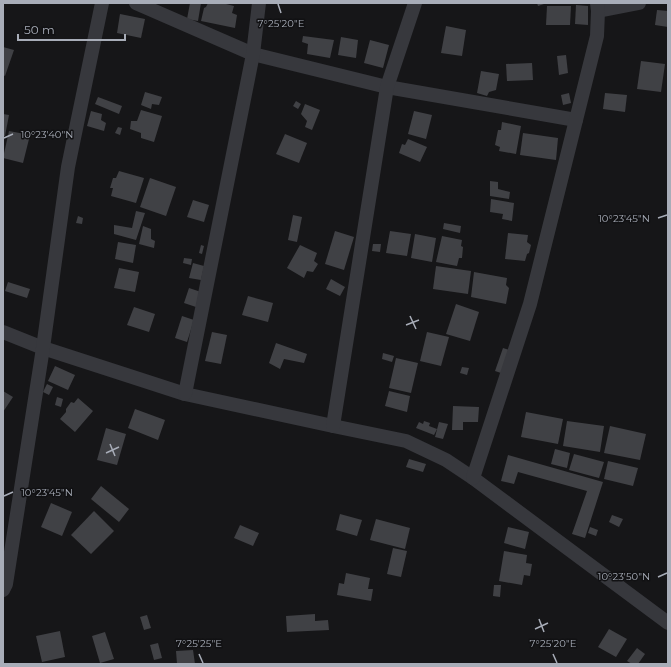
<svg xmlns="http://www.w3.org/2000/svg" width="671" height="667" font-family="Montserrat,sans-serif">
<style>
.building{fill:#404145}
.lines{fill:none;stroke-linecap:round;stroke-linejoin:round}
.street{stroke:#37383d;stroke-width:14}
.ticks{fill:none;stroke:#a8adb8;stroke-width:1.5}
.ticks-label{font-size:10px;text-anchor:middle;fill:#a8adb8;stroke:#111113;stroke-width:3;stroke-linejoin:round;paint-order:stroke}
</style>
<rect width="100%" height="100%" fill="#161618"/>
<g class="building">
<path d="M190,3H201L198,21L187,19Z"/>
<path d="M208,3H222L234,6L232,13L237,15L235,28L201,21L204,8L206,7Z"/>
<path d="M537,3H547L538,6Z"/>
<path d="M576,5L588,6V25L575,24Z"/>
<path d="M547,6H571L570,25H546Z"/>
<path d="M657,10L668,11V27L655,25Z"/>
<path d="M120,14L145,19L141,38L117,33Z"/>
<path d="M446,26L466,30L462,56L441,53Z"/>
<path d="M303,36L334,40L330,58L307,54L308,44L302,42Z"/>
<path d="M341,37L358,40L356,58L338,55Z"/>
<path d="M370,40L389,45L383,68L364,63Z"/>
<path d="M3,47L14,50L5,76L3,75Z"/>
<path d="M566,55L568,73L559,75L557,56Z"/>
<path d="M641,61L665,64L661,92L637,89Z"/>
<path d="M532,63L533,80L507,81L506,64Z"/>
<path d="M481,71L499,74L496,90L489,92L487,96L477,93Z"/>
<path d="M145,92L162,97L159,105L152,104L151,109L141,105Z"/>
<path d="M569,93L571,103L563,105L561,95Z"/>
<path d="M605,93L627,95L625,112L603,109Z"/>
<path d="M98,97L122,106L119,114L95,104Z"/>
<path d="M296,101L301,104L298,109L293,106Z"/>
<path d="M305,104L320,110L312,130L305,127L307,121L301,114Z"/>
<path d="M141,110L162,116L154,142L141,138V133L130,129L131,121H137Z"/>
<path d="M91,111L102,114L101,120L106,123L104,131L87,126Z"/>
<path d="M414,111L432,115L426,139L408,134Z"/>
<path d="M3,114L9,115L5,136H3Z"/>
<path d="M502,122L521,126L516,154L499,151L500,147L495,145L498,130H501Z"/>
<path d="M118,127L122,128L120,135L115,133Z"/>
<path d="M9,131L30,135L23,163L3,158Z"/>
<path d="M523,133L558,138L556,160L520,155Z"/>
<path d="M285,134L307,143L299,163L276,154Z"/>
<path d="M408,139L427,147L420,162L399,153L402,144L405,145Z"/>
<path d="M119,171L144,178L136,203L111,196L113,188H110L113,178H116Z"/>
<path d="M150,178L176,187L166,216L140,207Z"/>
<path d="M490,181L498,182V189L510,192L509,199L490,196Z"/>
<path d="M491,199L514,203L512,221L502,219L503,214L490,212Z"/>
<path d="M193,200L209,205L204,222L187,217Z"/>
<path d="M136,211L145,213L136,240L114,234V225L132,228Z"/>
<path d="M293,215L302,217L297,242L288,240Z"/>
<path d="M78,216L83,218L82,224L76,223Z"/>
<path d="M444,223L461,226L460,233L443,229Z"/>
<path d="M143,226L151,229V239L155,241L154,248L139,244Z"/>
<path d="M335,231L354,237L344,270L325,264Z"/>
<path d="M390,231L411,234L407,256L386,253Z"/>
<path d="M508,233L528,235L527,242L531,245L529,253L527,254L525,261L505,259Z"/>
<path d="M415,234L436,238L432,262L411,258Z"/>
<path d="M442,236L462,240L461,246L463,247L462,258H459L457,266L436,262Z"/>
<path d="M118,242L136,245L133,263L115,259Z"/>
<path d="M373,244H381L380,252L372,251Z"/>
<path d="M201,245L204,246L202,254L199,253Z"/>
<path d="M300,245L317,253L314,261L318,264L313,272L307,271L304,278L287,268Z"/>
<path d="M184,258L192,259L191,265L183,263Z"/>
<path d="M193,263L204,266L201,280L189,278Z"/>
<path d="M436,266L471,271L468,294L433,289Z"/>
<path d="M119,268L139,272L135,292L114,288Z"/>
<path d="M474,272L507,278L506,285L509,288L506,304L471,297Z"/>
<path d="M331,279L345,287L340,296L326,289Z"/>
<path d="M8,282L30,289L27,298L5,291Z"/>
<path d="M189,288L201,292L196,307L184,303Z"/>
<path d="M248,296L273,303L268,322L242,315Z"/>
<path d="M456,304L479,312L470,341L446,334Z"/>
<path d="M134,307L155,314L149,332L127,325Z"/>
<path d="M182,316L194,320L187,342L175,338Z"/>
<path d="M212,332L227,335L221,364L205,361Z"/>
<path d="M427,332L449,337L441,366L420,361Z"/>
<path d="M276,343L307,354L304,363L284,359L280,369L269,363Z"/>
<path d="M503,348L512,351L504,374L495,371Z"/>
<path d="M383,353L394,356L392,362L382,359Z"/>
<path d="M396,358L418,363L411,393L389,388Z"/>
<path d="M55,366L75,375L68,390L48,381Z"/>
<path d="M462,367L469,368L467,375L460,373Z"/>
<path d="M47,384L53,387L49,395L43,392Z"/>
<path d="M3,391L13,397L3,412Z"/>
<path d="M389,391L410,396L407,412L385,406Z"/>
<path d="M57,397L63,399L61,407L55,405Z"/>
<path d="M78,398L93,411L75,432L60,419L66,412V409L71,402L74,403Z"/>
<path d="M453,406L479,407L478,422H463V430H452Z"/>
<path d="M135,409L165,420L158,440L128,428Z"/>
<path d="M526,412L563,419L558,444L521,437Z"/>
<path d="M424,421L430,423L429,426L437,429L434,435L416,428L419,422L423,424Z"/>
<path d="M567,421L604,426L600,452L563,446Z"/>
<path d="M439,422L448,424L443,439L435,437Z"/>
<path d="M610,426L646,434L640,460L604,453Z"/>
<path d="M106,428L126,434L117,465L97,460Z"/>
<path d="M555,449L570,453L567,468L551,464Z"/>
<path d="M574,454L604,462L599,478L569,470Z"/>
<path d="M508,455L603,482L585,538L572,534L587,491L518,472L514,484L501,481Z"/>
<path d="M409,459L426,464L423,472L406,467Z"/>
<path d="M608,461L638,468L633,486L604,479Z"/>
<path d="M101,486L129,509L119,522L91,499Z"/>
<path d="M51,503L72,512L62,536L41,527Z"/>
<path d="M94,511L114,531L91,554L71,535Z"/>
<path d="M340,514L362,520L357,536L336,530Z"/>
<path d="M612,515L623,519L619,527L609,522Z"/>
<path d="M376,519L410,528L405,549L370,540Z"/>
<path d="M240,525L259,533L253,546L234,538Z"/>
<path d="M508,527L529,532L525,549L504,543Z"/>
<path d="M590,527L598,530L596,536L588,533Z"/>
<path d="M393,548L407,551L401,577L387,574Z"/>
<path d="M504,551L527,555L526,563L532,564L530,576L524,575L522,585L499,581Z"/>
<path d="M346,573L370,578L368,589H373L371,601L337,595L339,583L344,584Z"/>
<path d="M494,585H501L500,597L493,596Z"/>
<path d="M315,614V621L328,620L329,630L287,632L286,616Z"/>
<path d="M147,615L151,628L144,630L140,617Z"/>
<path d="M609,629L627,639L616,657L598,647Z"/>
<path d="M60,631L65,657L42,662L36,636Z"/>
<path d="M105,632L114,659L100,663L92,636Z"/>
<path d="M158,643L162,658L154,660L150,645Z"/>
<path d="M637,648L645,654L638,664H632L627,661Z"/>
<path d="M193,650L195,664H177L176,651Z"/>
</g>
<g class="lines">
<g class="street">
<path d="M136,3L253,54L387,87L576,120"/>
<path d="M598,11L639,3"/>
<path d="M3,332L43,348L185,394L333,426L406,441L446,460L473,478L668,623"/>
<path d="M185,394L253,54L259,3"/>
<path d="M333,426L387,87L415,3"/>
<path d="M473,478L530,304L597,36L598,11L597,3"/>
<path d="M3,590L6,584L43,348L68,167L102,3"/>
</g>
</g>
<path class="ticks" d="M278,4L281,13M4,138L13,134M658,218L667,215M410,316L416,329M406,325L419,320M110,444L115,456M106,453L119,447M4,496L13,492M658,577L667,573M539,619L544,632M535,629L548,623M199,654L203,663M553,654L557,663"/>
<g class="ticks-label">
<text x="281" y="27">7°25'20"E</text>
<text x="47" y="138">10°23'40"N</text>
<text x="624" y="222">10°23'45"N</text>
<text x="47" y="496">10°23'45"N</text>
<text x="624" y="580">10°23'50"N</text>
<text x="199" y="647">7°25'25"E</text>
<text x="553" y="647">7°25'20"E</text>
</g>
<rect width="671" height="667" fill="none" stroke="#a8adb8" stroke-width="8"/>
<path d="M18 34v6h107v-6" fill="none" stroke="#a8adb8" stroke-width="2"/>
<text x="24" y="34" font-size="12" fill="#a8adb8" stroke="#111113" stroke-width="3" paint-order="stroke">50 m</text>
</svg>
